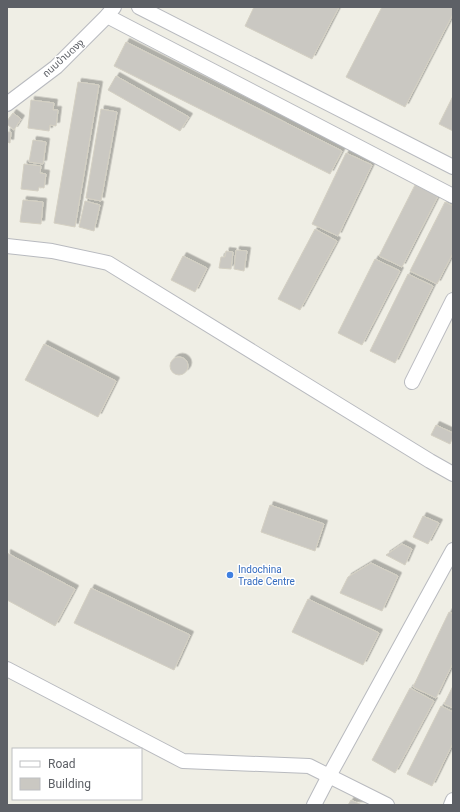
<svg xmlns="http://www.w3.org/2000/svg" width="460" height="812" font-family="Roboto,'Noto Sans Thai',sans-serif">
<style>
.building{fill:#cac8c2;stroke:#d4d0c3;filter:url(#shadow)}
.lines{fill:none;stroke-linecap:round;stroke-linejoin:round}
.minor-casing{stroke:#b8babf;stroke-width:16}
.minor{stroke:#fff;stroke-width:14}
.shop-dot{fill:#3f7fe0;stroke:#fff;stroke-width:1.5}
.labels{text-anchor:middle;dominant-baseline:central;stroke-width:3;stroke-linejoin:round;paint-order:stroke}
.street-label{font-size:10px;fill:#5d6066;stroke:#fff}
.shop-label{font-size:10px;fill:#366cbe;stroke:#fff;text-anchor:start}
</style>
<defs>
<filter id="shadow"><feDropShadow dx="3.5" dy="-3.5" stdDeviation="0" flood-color="#0004"/></filter>
</defs>
<rect width="100%" height="100%" fill="#efeee5"/>
<g class="building">
<path d="M254,7H339L312,59L245,26Z"/>
<path d="M382,7H453V14L405,107L346,77Z"/>
<path d="M126,42L342,151L330,174L114,66Z"/>
<path d="M116,76L189,117L180,131L108,90Z"/>
<path d="M78,82L99,85L75,227L54,223Z"/>
<path d="M453,96V131L439,124Z"/>
<path d="M31,100L54,103L53,110H58L56,126L50,125L49,131L28,128Z"/>
<path d="M101,109L117,112L101,201L86,198Z"/>
<path d="M13,113L21,119L14,130L7,124V121Z"/>
<path d="M7,132H11L10,143L7,142Z"/>
<path d="M33,140L46,142L43,164L29,162Z"/>
<path d="M346,153L372,165L338,236L312,224Z"/>
<path d="M24,164L41,166L40,173L46,174L44,188L39,187L38,191L21,189Z"/>
<path d="M415,185L438,196L402,267L379,256Z"/>
<path d="M23,200L43,202L41,224L20,222Z"/>
<path d="M85,201L100,205L94,231L79,227Z"/>
<path d="M445,202L453,206V253L437,284L410,271Z"/>
<path d="M315,229L337,241L300,310L278,299Z"/>
<path d="M236,250L247,251L244,271L234,269Z"/>
<path d="M226,251L233,252L231,269L219,268L221,257H225Z"/>
<path d="M183,256L207,268L195,292L171,280Z"/>
<path d="M375,259L400,271L362,345L338,333Z"/>
<path d="M408,274L433,286L395,363L370,351Z"/>
<path d="M44,344L116,381L98,417L25,380Z"/>
<circle cx="179" cy="366" r="9"/>
<path d="M436,425L453,433V437L450,444L431,435Z"/>
<path d="M270,505L324,524L315,551L261,532Z"/>
<path d="M423,516L439,523L428,544L413,537Z"/>
<path d="M402,544L412,549L405,565L386,555Z"/>
<path d="M7,553L75,589L55,626L7,600Z"/>
<path d="M371,563L398,576L382,611L340,593L348,577Z"/>
<path d="M91,588L190,635L174,670L74,623Z"/>
<path d="M308,599L379,633L363,665L292,632Z"/>
<path d="M449,612L453,614V663L436,698L413,687Z"/>
<path d="M453,686V708L444,704Z"/>
<path d="M410,688L434,701L395,773L372,760Z"/>
<path d="M441,706L453,712V743L432,786L407,774Z"/>
<path d="M351,800L362,805H348Z"/>
</g>
<g class="lines">
<g class="minor-casing">
<g id="minor">
<path d="M139,7L453,167"/>
<path d="M107,16L453,196"/>
<path d="M7,104L56,67L107,16L114,7"/>
<path d="M7,246L52,251L108,263L430,461L453,474"/>
<path d="M412,382L453,300"/>
<path d="M7,669L183,761L309,766L387,805"/>
<path d="M314,805L329,776L453,550"/>
<path d="M451,805L453,800"/>
</g>
</g>
<use href="#minor" class="minor"/>
</g>
<circle class="shop-dot" cx="230" cy="575" r="4"/>
<g class="labels">
<g class="street-label">
<text transform="translate(63 58) rotate(-42)">ถนนบ้านดงงู</text>
</g>
<g class="shop-label">
<text x="238" y="569">Indochina<tspan x="238" dy="12">Trade Centre</tspan></text>
</g>
</g>
<rect width="460" height="812" fill="none" stroke="#5d6066" stroke-width="16"/>
<rect x="12" y="748" width="130" height="52" fill="#ffffff" stroke="#bebfc2"/>
<rect x="20" y="761" width="20" height="6" fill="#ffffff" stroke="#bebfc2"/>
<text x="48" y="768" font-size="12" fill="#5d6066">Road</text>
<rect x="20" y="778" width="20" height="12" fill="#cac8c2" stroke="#bebfc2"/>
<text x="48" y="788" font-size="12" fill="#5d6066">Building</text>
</svg>
